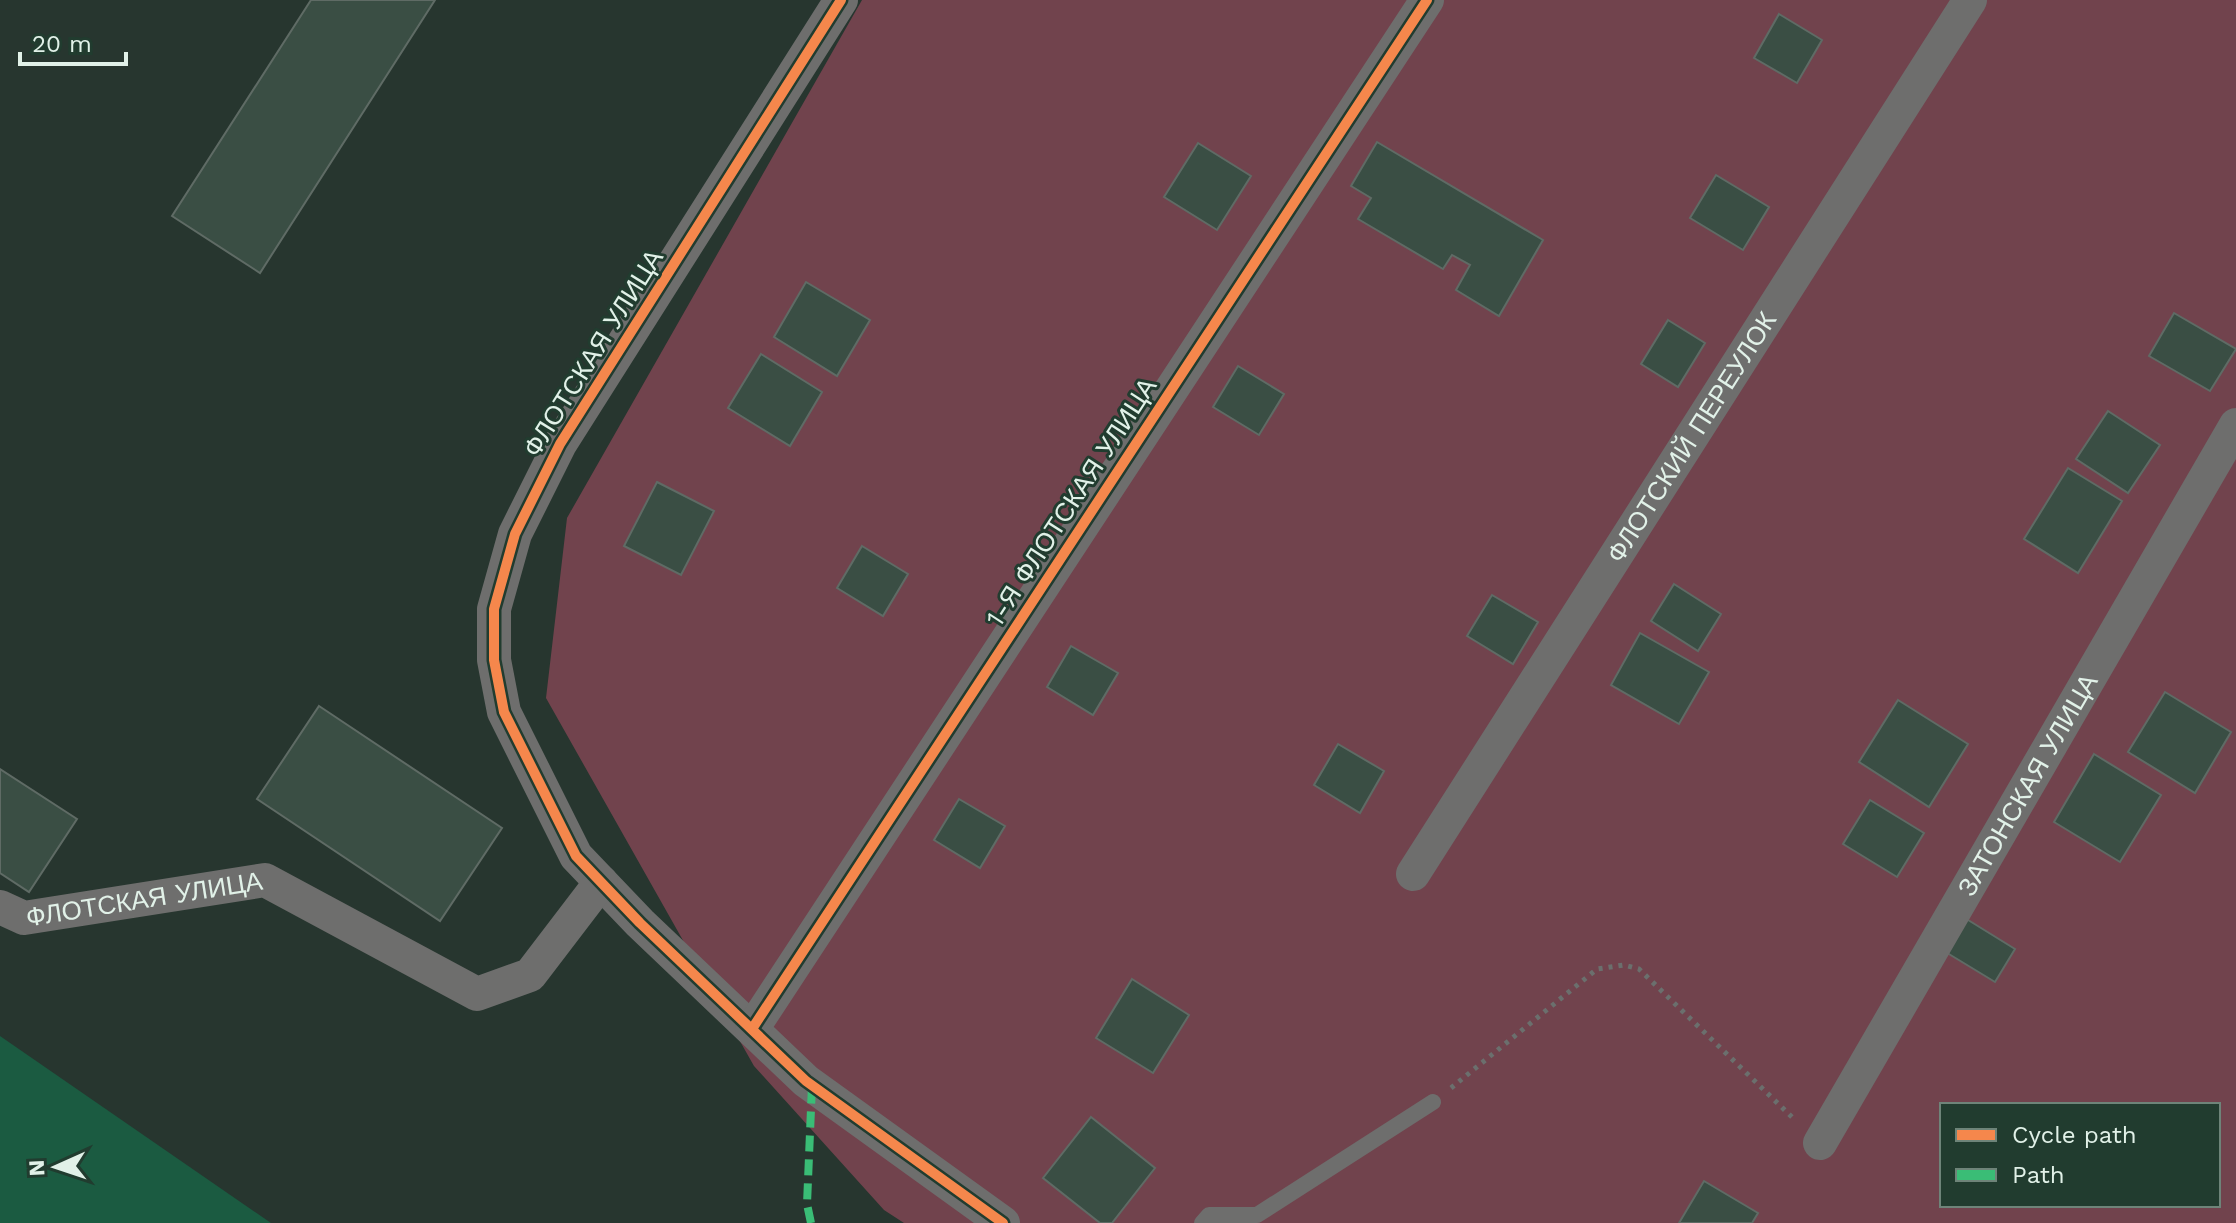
<svg xmlns="http://www.w3.org/2000/svg" width="2236" height="1223" font-family="'Work Sans',sans-serif">
<style>
.green{fill:#71434d;fill-rule:evenodd}
.water{fill:#1b5b41}
.building{fill:#3a4e44;stroke:#5f6b65;stroke-width:2}
.lines{fill:none;stroke-linecap:round;stroke-linejoin:round}
.path{stroke:#6b6f6d;stroke-width:5;stroke-dasharray:4 6;stroke-linecap:butt}
.lane{stroke:#6e6e6d;stroke-width:16}
.street{stroke:#6e6e6d;stroke-width:34}
.quiet{stroke:#3abd76;stroke-width:8;stroke-dasharray:16 8;stroke-linecap:butt}
.cycleway-casing{stroke:#213c2f;stroke-width:15}
.cycleway{stroke:#f5874c;stroke-width:10}
.labels{text-anchor:middle;dominant-baseline:central;stroke-width:6;stroke-linejoin:round;paint-order:stroke}
.street-label{font-size:26px;fill:#e1f1e8;stroke:#213c2f}
</style>
<rect width="100%" height="100%" fill="#27362f"/>
<path class="green" d="M862,0H2236V1223H904L884,1210L754,1066L546,698L567,518ZM1942,1105H2218V1205H1942Z"/>
<path class="water" d="M0,1036L271,1223H0Z"/>
<g class="building">
<path d="M311,0H435L260,273L172,216Z"/>
<path d="M1779,14L1822,40L1797,83L1754,58Z"/>
<path d="M1377,142L1543,240L1499,316L1456,290L1470,265L1452,255L1443,269L1358,219L1371,198L1351,186Z"/>
<path d="M1198,143L1251,176L1217,230L1164,197Z"/>
<path d="M1716,175L1769,207L1743,250L1690,218Z"/>
<path d="M806,282L870,320L837,376L774,337Z"/>
<path d="M2174,313L2236,349L2210,391L2149,356Z"/>
<path d="M1668,320L1705,343L1678,387L1641,364Z"/>
<path d="M761,354L822,392L790,446L728,408Z"/>
<path d="M1238,366L1284,394L1259,435L1213,407Z"/>
<path d="M2108,411L2160,445L2128,493L2076,459Z"/>
<path d="M2068,468L2122,501L2078,573L2024,539Z"/>
<path d="M657,482L714,511L681,575L624,546Z"/>
<path d="M862,546L908,574L883,616L837,588Z"/>
<path d="M1674,584L1721,614L1698,651L1651,621Z"/>
<path d="M1492,595L1538,622L1513,664L1467,636Z"/>
<path d="M1640,633L1709,672L1679,724L1611,685Z"/>
<path d="M1071,646L1118,673L1093,715L1047,687Z"/>
<path d="M2165,692L2231,732L2195,793L2128,752Z"/>
<path d="M1898,700L1968,744L1929,807L1859,762Z"/>
<path d="M319,706L502,828L440,921L257,799Z"/>
<path d="M1338,744L1384,771L1360,813L1314,785Z"/>
<path d="M2094,754L2161,795L2120,862L2054,822Z"/>
<path d="M0,769L77,819L29,892L0,873Z"/>
<path d="M959,799L1005,826L980,868L934,840Z"/>
<path d="M1870,800L1924,833L1897,877L1843,844Z"/>
<path d="M1960,915L2015,949L1995,982L1939,948Z"/>
<path d="M1132,979L1189,1015L1153,1073L1096,1038Z"/>
<path d="M1091,1117L1155,1168L1112,1223H1100L1043,1178Z"/>
<path d="M1704,1181L1758,1213L1752,1223H1679Z"/>
</g>
<g class="lines">
<path class="path" d="M1451,1088L1597,969L1624,965L1639,969L1796,1121"/>
<path class="lane" d="M1202,1223L1209,1215H1257L1433,1102"/>
<g class="street">
<path d="M841,0L560,444L515,534L494,609V660L504,712L576,856L640,923L806,1081L1003,1223"/>
<path id="s1" d="M1413,874L1970,0"/>
<path id="s2" d="M0,907L24,918L265,880L477,994L530,975L601,882"/>
<path d="M752,1029L1427,0"/>
<path id="s3" d="M1820,1143L2236,425"/>
</g>
<path class="quiet" d="M811,1223L807,1204L812,1085"/>
<g class="cycleway-casing">
<g id="cycleway">
<path d="M841,0L560,444L515,534L494,609V660L504,712L576,856L640,923L806,1081L1003,1223"/>
<path d="M752,1029L1427,0"/>
</g>
</g>
<use href="#cycleway" class="cycleway"/>
</g>
<g class="labels">
<g class="street-label">
<text transform="translate(593 353) rotate(-58)">ФЛОТСКАЯ УЛИЦА</text>
<text stroke="none"><textPath href="#s1" startOffset="518">ФЛОТСКИЙ ПЕРЕУЛОК</textPath></text>
<text transform="translate(1071 502) rotate(-57)">1-Я ФЛОТСКАЯ УЛИЦА</text>
<text stroke="none"><textPath href="#s3" startOffset="414">ЗАТОНСКАЯ УЛИЦА</textPath></text>
<text stroke="none"><textPath href="#s2" startOffset="148">ФЛОТСКАЯ УЛИЦА</textPath></text>
</g>
</g>
<rect x="1940" y="1103" width="280" height="104" fill="#213c2f" stroke="#6e8479" stroke-width="2"/>
<rect x="1956" y="1129" width="40" height="12" fill="#f5874c" stroke="#6e8479" stroke-width="2"/>
<text x="2012" y="1143" font-size="24" fill="#e1f1e8">Cycle path</text>
<rect x="1956" y="1169" width="40" height="12" fill="#3abd76" stroke="#6e8479" stroke-width="2"/>
<text x="2012" y="1183" font-size="24" fill="#e1f1e8">Path</text>
<g transform="translate(56 1167) rotate(267)" stroke="#213c2f" stroke-width="6" paint-order="stroke">
<path d="M0-6L14 30L0 20L-14 30Z" fill="#e1f1e8"/>
<text y="-12" font-size="22" font-weight="bold" text-anchor="middle" fill="#e1f1e8">N</text>
</g>
<path d="M20 52v12h106v-12" fill="none" stroke="#e1f1e8" stroke-width="4"/>
<text x="32" y="52" font-size="24" fill="#e1f1e8" stroke="#213c2f" stroke-width="6" paint-order="stroke">20 m</text>
</svg>
